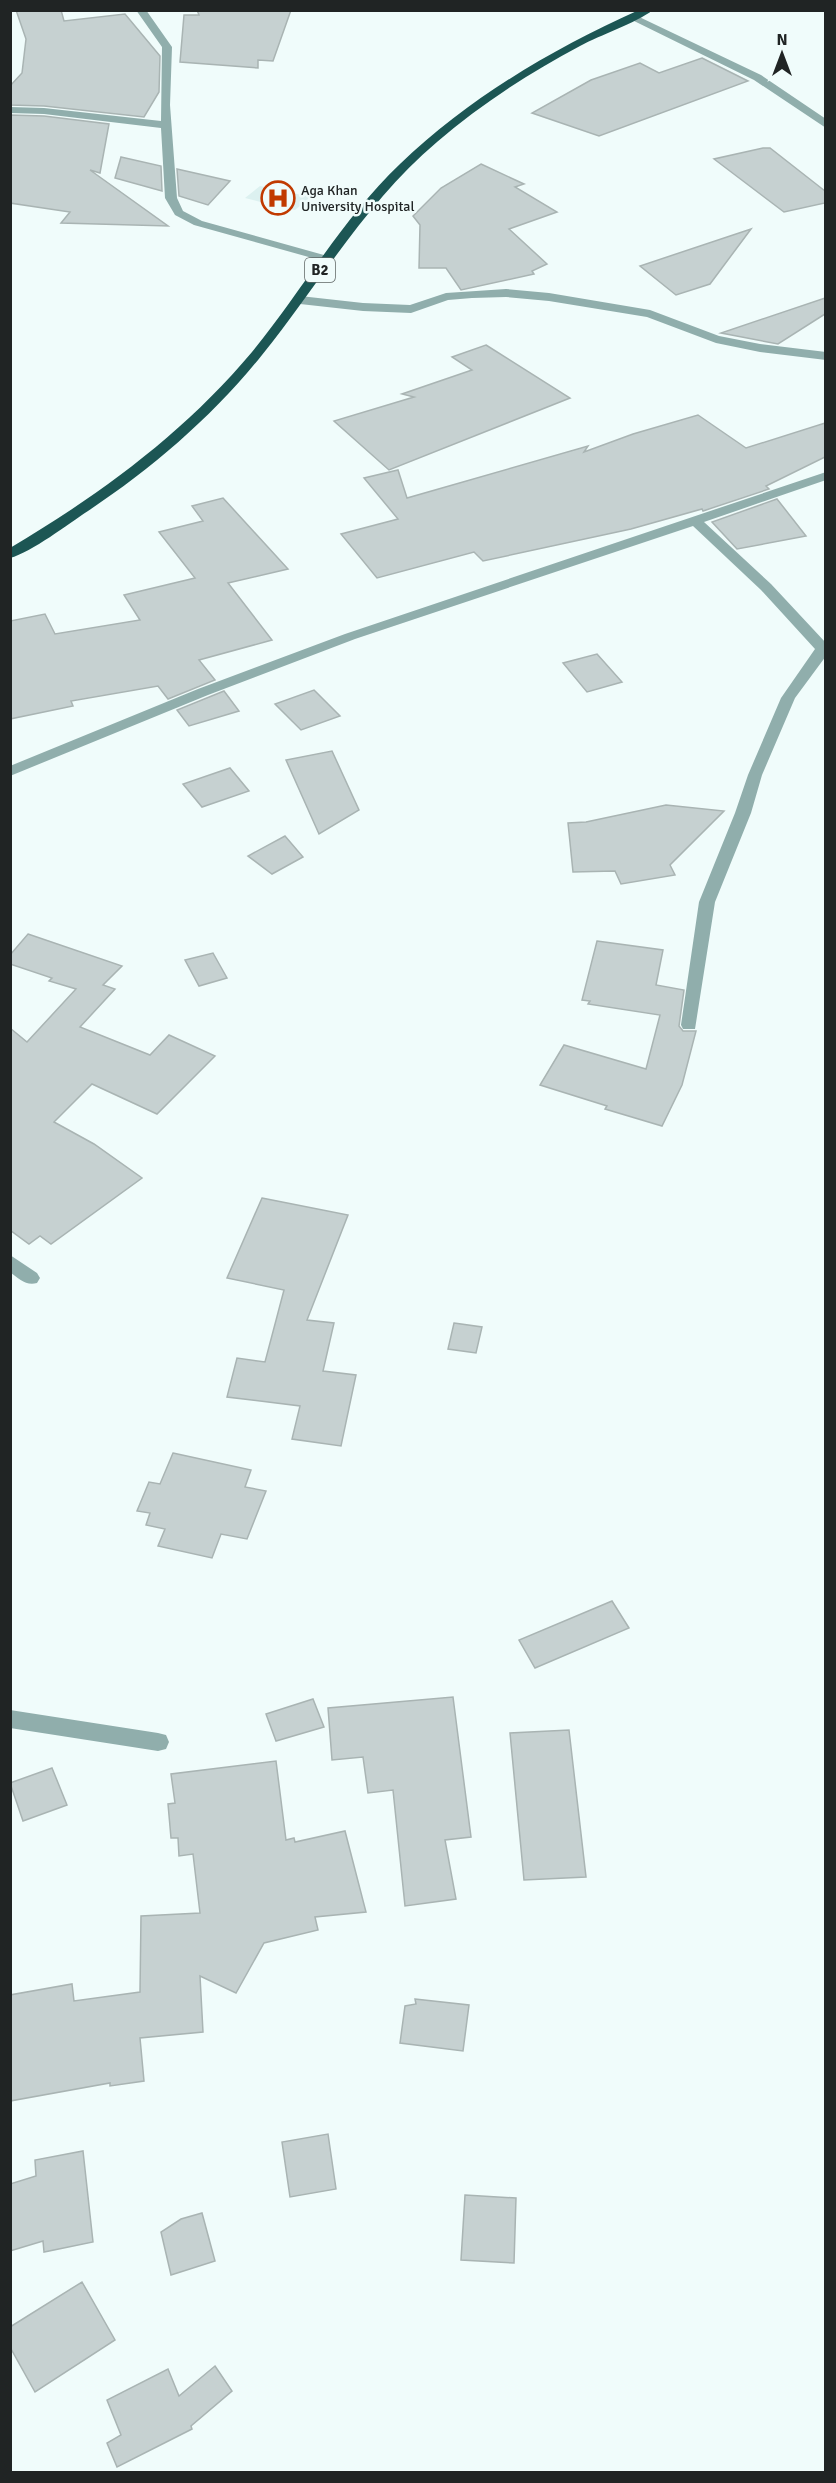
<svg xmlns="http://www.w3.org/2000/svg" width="836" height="2483" font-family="Signika,sans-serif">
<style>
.built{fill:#dcf1f0}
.building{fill:#c6d1d1;stroke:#a9b4b3;stroke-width:1.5}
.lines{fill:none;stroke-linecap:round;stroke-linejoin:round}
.minor{fill:#90aeac;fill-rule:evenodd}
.highway{fill:#1c5654;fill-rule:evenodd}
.labels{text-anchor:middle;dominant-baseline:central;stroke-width:5;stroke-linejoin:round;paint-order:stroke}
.far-poi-label{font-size:14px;fill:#202424;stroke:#f0fcfb;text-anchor:start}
.shield{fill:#f0fcfb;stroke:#5e6564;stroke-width:1.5}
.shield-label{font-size:15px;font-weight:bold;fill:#202424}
</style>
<rect width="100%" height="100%" fill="#f0fcfb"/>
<path class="built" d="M260,186L311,197L295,210L281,207L284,204L279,203L276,206L245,198Z"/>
<g class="building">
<path d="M16,10H61L64,21L125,14L160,56L159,92L144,117L44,106L10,105V86L22,73L26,39Z"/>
<path d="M197,10H291L273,61L258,60V68L180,62L184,15H199Z"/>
<path d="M702,58L748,81L599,136L532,113L591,80L640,63L659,73Z"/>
<path d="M10,115L44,116L109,124L100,173L90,170L168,226L61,223L70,212L10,203Z"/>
<path d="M763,148H770L825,191V203L784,212L714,159Z"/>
<path d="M121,157L161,166L162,191L115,178Z"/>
<path d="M481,164L524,184L515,187L557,212L509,229L547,264L532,271L534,274L461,290L446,268H419L420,225L413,216L441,188Z"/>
<path d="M177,169L230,181L208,205L179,196Z"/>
<path d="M751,229L710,284L676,295L640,266Z"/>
<path d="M825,298V314L778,344L721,333Z"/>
<path d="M486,345L570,398L389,470L334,421L414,397L402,394L472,370L452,357Z"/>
<path d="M698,415L746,448L825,423V457L766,486L769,489L703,511L702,509L631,529L483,561L474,552L377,578L341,534L398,519L364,478L398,470L407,498L588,446L584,452L633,434Z"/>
<path d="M223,498L288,569L228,583L272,640L199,660L215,680L168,699L158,686L71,701L73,706L10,719V621L45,614L55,634L140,620L124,595L195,578L159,532L203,521L192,506Z"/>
<path d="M777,499L806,536L737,549L712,522Z"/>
<path d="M597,654L622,682L587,692L563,663Z"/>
<path d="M314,690L340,716L301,730L275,704Z"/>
<path d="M224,691L239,711L189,726L177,710Z"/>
<path d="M332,751L359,810L319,834L286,760Z"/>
<path d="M230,768L249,791L202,807L183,784Z"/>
<path d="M666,805L724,811L670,865L675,875L621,884L615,871L573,872L568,823L586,822Z"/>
<path d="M285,836L303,857L272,874L248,856Z"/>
<path d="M28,934L122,966L103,985L115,989L80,1027L150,1055L169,1035L215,1056L157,1114L92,1084L54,1122L94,1144L142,1178L51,1244L40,1236L29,1244L10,1230V1028L27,1042L76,989L49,981L52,978L10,964V955Z"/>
<path d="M597,941L663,950L656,985L684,990L679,1026L683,1031H696L682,1085L662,1126L605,1109L607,1106L540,1085L564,1045L646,1069L660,1015L588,1004L590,1001L582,1000Z"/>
<path d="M213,953L227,978L199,986L185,960Z"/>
<path d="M262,1198L348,1215L307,1320L334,1323L323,1371L356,1375L341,1446L292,1439L300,1406L227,1397L237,1358L265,1362L284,1290L227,1278Z"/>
<path d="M454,1323L482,1327L476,1353L448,1349Z"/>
<path d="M173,1453L251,1470L245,1487L266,1491L247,1539L221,1534L212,1558L158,1546L165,1529L146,1525L150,1513L137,1511L149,1482L160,1484Z"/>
<path d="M612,1601L629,1628L535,1668L519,1640Z"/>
<path d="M453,1697L471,1837L445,1840L456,1899L405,1906L393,1790L368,1793L363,1757L332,1760L328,1708Z"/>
<path d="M313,1699L324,1727L276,1741L266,1714Z"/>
<path d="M569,1730L586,1877L524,1880L510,1733Z"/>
<path d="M276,1761L286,1840L294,1838L295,1842L345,1831L366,1912L315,1917L318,1930L264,1943L236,1993L200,1976L203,2032L140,2038L144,2081L110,2086V2083L10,2101V1995L72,1984L74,2001L140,1992L141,1916L200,1913L193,1854L179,1856L178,1838H171L168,1804L175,1803L171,1774Z"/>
<path d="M52,1768L67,1805L23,1821L10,1783Z"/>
<path d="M415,1999L469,2005L463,2051L400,2043L405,2006L416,2004Z"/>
<path d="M328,2134L336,2189L290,2197L282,2142Z"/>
<path d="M83,2151L93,2242L44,2252L43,2241L10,2251V2184L36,2176L35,2160Z"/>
<path d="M465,2195L516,2198L514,2263L461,2260Z"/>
<path d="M202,2213L215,2261L171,2275L161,2232L181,2219Z"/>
<path d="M82,2282L115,2340L35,2392L10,2347V2327Z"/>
<path d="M215,2366L232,2391L191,2426L192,2429L117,2467L107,2443L121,2435L107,2400L168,2369L179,2396Z"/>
</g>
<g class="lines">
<g class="minor">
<path d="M136,10H146L172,47L170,105L177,198L183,211L202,221L331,257V261H323L194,225L175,215L165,198L161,128L44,114L10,113V107L44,108L161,121L162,47Z"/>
<path d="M633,14L761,75L826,119V128L754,80L630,19L628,17Z"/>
<path d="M506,289L549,293L650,310L719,336L760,344L826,352V360L760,352L716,343L647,317L549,301L506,297L472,298L448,300L411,313L363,311L300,304L294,300L300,296L363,303L410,305L446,293Z"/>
<path d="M826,472V480L704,522L771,584L826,643V656L795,698L762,775L751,813L715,902L695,1029H683L681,1025L699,902L735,813L748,775L781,698L815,649L761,590L693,526L355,639L208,695L10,776V766L198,689L345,634Z"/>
<path d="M10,1255L37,1273L40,1278L37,1283C26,1286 19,1279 10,1272Z"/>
<path d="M10,1710L158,1733L166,1735L169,1742L166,1749L158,1751L10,1728Z"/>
</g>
<path class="highway" d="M639,10H653C636,23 600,35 580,46C529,73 480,105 437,142C366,202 320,283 262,355C213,416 153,468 88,511C68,524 32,552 10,558V548C101,494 184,433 252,352C302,291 342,219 400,164C469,98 552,49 639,10Z"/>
</g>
<defs>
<g id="hospital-ring" transform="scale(1.725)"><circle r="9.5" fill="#f0fcfb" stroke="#c13a00" stroke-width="1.5"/><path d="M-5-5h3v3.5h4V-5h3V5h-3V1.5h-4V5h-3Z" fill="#c13a00"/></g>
</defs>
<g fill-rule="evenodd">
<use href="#hospital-ring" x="278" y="198"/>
</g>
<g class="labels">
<g class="far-poi-label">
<text x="301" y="190">Aga Khan<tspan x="301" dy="16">University Hospital</tspan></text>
</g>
<rect class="shield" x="305" y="258" width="30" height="24" rx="4.5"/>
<g class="shield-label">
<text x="320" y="270">B2</text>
</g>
</g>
<rect width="836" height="2483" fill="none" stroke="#202424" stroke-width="24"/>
<g transform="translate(782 54)" stroke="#f0fcfb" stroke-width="4.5" paint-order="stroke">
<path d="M0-4.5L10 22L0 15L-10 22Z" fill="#202424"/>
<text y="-9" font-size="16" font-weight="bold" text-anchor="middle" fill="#202424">N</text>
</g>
</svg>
